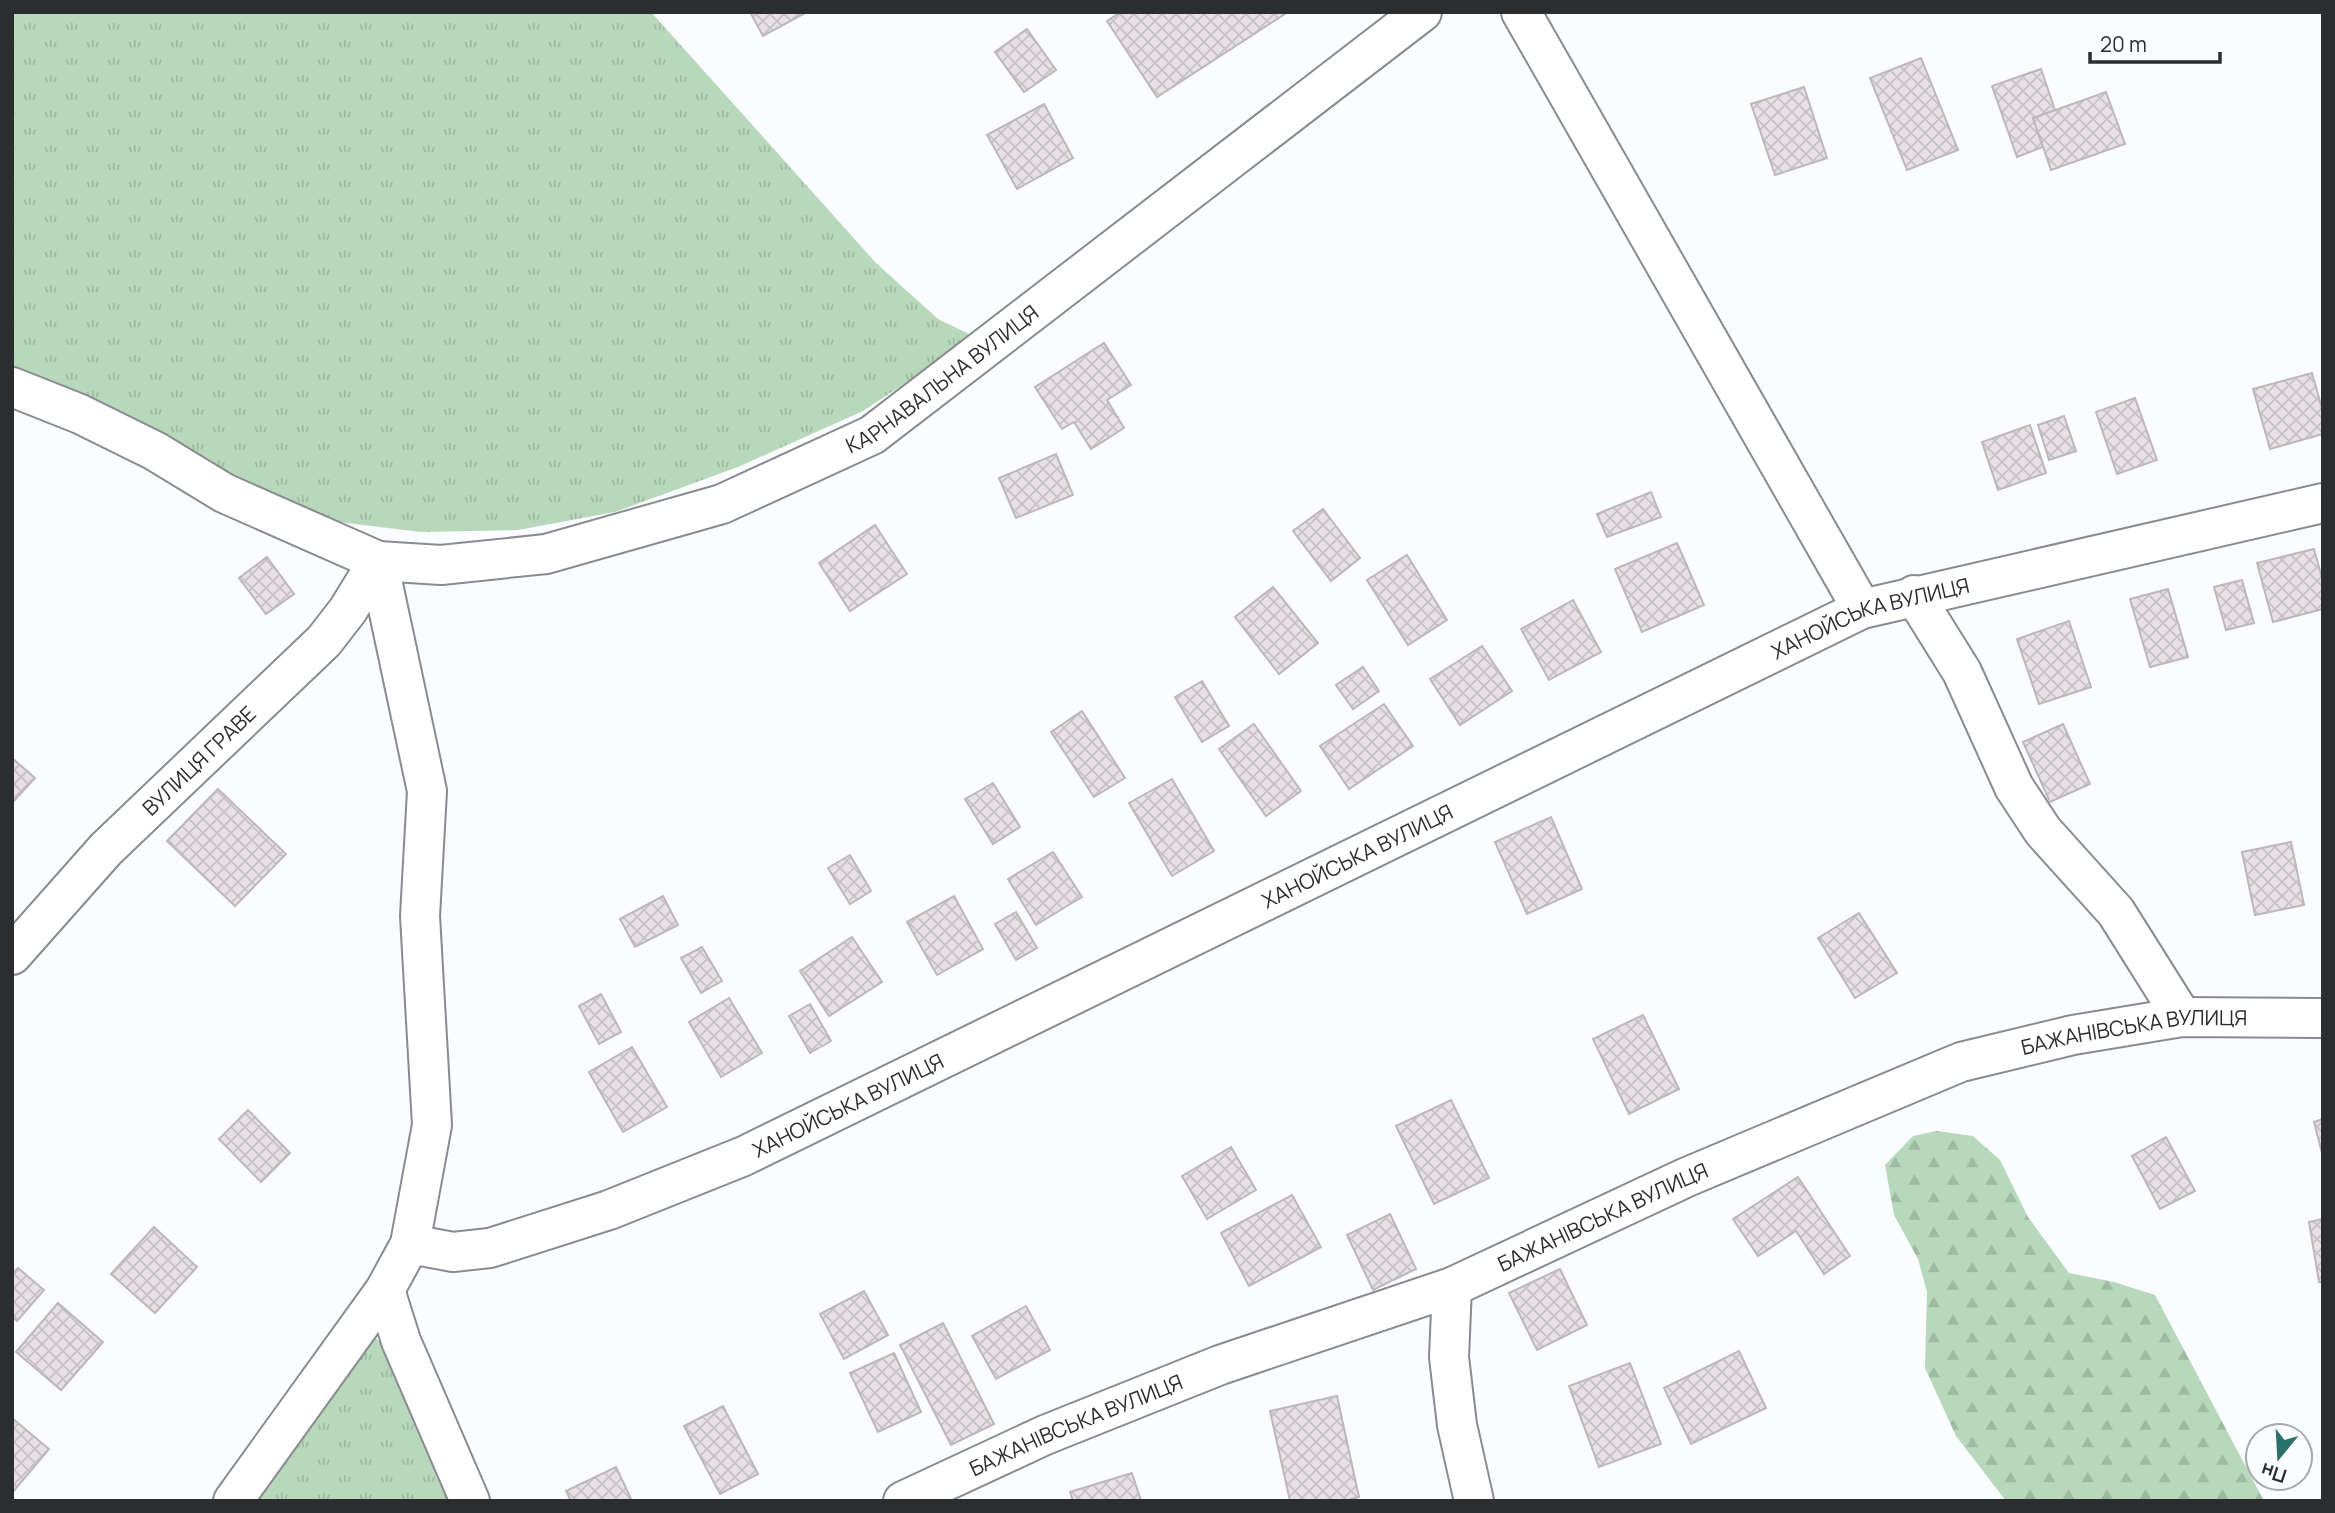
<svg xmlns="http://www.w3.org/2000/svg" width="2335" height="1513" font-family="Manrope,sans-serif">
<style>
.grass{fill:url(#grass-tufts)}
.forest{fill:url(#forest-firs)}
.building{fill:url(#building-cross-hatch);stroke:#bdb7ba;stroke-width:2}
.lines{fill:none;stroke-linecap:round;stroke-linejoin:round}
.minor-casing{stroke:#898b90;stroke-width:42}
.minor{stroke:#fff;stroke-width:38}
.labels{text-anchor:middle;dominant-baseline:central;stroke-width:5;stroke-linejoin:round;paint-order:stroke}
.street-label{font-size:21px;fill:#2c2d2f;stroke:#fafcff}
</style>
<defs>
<pattern id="grass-tufts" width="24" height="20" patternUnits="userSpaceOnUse" patternTransform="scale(1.75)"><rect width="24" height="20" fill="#b8d8bc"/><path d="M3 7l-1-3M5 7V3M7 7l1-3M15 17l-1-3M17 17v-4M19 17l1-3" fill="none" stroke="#9ebaa2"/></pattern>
<pattern id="forest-firs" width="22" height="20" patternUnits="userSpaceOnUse" patternTransform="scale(1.75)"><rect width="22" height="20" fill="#b8d8bc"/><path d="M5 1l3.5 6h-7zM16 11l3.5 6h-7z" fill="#9ebaa2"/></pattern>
<pattern id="building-cross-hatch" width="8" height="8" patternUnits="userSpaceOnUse" patternTransform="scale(1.75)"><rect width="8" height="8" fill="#e7e1e5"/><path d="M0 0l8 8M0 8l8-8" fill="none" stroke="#c6c1c5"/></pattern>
</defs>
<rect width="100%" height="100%" fill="#fafcff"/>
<g class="grass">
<path d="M12,12H651L876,263L938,319L975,337L863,411L738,467L615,512L518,530L421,532L322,520L12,373Z"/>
<path d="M371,1333L390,1353L453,1501H253Z"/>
</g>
<path class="forest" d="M1937,1131L1973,1136L2000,1160L2028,1217L2069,1273L2114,1282L2155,1295L2264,1501H2006L1956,1436L1925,1368L1927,1292L1918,1259L1894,1215L1885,1165L1913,1136Z"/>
<g class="building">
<path d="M750,12H807L763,36Z"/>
<path d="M1121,12H1288L1157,97L1107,21Z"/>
<path d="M1027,29L1056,70L1024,92L995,52Z"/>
<path d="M1921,58L1958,150L1907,170L1870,78Z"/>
<path d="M2041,69L2055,110L2033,118L2043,147L2017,157L1992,86Z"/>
<path d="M1804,87L1827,158L1775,175L1751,104Z"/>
<path d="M2106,92L2125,144L2051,170L2033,118Z"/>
<path d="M1044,104L1073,158L1017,189L987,135Z"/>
<path d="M1104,343L1131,385L1107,400L1124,428L1091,449L1074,422L1062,429L1035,387Z"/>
<path d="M2312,373L2323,412V434L2270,449L2253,389Z"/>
<path d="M2135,398L2157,460L2117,474L2096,412Z"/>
<path d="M2064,416L2076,451L2049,460L2038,425Z"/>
<path d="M2030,425L2046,473L1998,490L1982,442Z"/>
<path d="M1056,454L1073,495L1016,518L999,478Z"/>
<path d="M1651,492L1661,517L1607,537L1597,514Z"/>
<path d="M1323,509L1360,558L1331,581L1293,531Z"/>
<path d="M875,525L907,574L850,611L819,563Z"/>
<path d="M1677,543L1704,605L1642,632L1615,569Z"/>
<path d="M2314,549L2323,582V609L2273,622L2257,563Z"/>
<path d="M1407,555L1447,620L1408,645L1367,580Z"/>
<path d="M267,557L294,594L266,614L239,578Z"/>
<path d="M2242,580L2254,623L2226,630L2214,587Z"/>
<path d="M1273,587L1318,643L1279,674L1235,617Z"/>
<path d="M2168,589L2188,657L2150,667L2130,599Z"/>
<path d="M1573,600L1601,652L1549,680L1521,629Z"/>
<path d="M2069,621L2091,687L2039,704L2017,639Z"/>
<path d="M1482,646L1512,691L1460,725L1430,679Z"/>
<path d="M1363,667L1379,691L1353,709L1336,685Z"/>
<path d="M1202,681L1229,726L1202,742L1175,697Z"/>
<path d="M1384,704L1413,746L1349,789L1320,746Z"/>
<path d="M1082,711L1125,778L1094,797L1051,732Z"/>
<path d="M1254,724L1301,791L1266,816L1219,749Z"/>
<path d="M2063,724L2090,784L2050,802L2023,742Z"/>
<path d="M12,758L35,778L12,803Z"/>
<path d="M1172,779L1214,851L1172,876L1129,803Z"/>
<path d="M993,783L1020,827L993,844L965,799Z"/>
<path d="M218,789L286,854L235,906L167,841Z"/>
<path d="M1551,817L1582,889L1527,914L1495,842Z"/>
<path d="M2291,842L2304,905L2255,915L2242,852Z"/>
<path d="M1053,852L1082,897L1036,925L1008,879Z"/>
<path d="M850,855L871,891L850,904L828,868Z"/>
<path d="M663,896L678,925L635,947L620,919Z"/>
<path d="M954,896L983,949L937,975L907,922Z"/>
<path d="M1016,912L1037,948L1016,960L995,924Z"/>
<path d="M1859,913L1897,973L1855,998L1818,938Z"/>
<path d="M852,937L882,982L829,1016L800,971Z"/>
<path d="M702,947L722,981L701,993L681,958Z"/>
<path d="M601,994L621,1032L599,1044L579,1006Z"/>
<path d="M729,998L762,1053L721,1077L689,1022Z"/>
<path d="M810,1004L831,1041L810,1053L789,1016Z"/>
<path d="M1643,1015L1679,1089L1629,1114L1593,1039Z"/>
<path d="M632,1047L667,1107L623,1132L589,1072Z"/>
<path d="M1451,1100L1489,1178L1434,1204L1396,1126Z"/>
<path d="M248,1110L290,1153L261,1182L219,1139Z"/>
<path d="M2323,1119V1157L2314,1122Z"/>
<path d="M2166,1137L2195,1191L2160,1209L2132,1156Z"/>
<path d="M1231,1147L1256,1190L1207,1219L1182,1176Z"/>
<path d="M1798,1177L1850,1256L1824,1274L1796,1231L1758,1256L1733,1219Z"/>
<path d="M1292,1195L1321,1247L1249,1286L1221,1233Z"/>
<path d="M1390,1214L1416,1269L1373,1290L1347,1235Z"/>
<path d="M2323,1219V1282H2319L2309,1222Z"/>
<path d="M154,1227L197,1267L155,1313L111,1274Z"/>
<path d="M18,1268L44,1290L17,1321L12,1316V1274Z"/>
<path d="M1560,1269L1587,1325L1537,1350L1509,1293Z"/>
<path d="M864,1291L888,1335L844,1359L820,1314Z"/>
<path d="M58,1303L103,1342L61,1390L16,1352Z"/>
<path d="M1026,1306L1050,1350L996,1379L972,1336Z"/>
<path d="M943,1323L994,1424L951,1445L900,1345Z"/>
<path d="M1739,1351L1766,1408L1691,1444L1664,1388Z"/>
<path d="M894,1353L921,1412L878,1432L850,1373Z"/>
<path d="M1630,1363L1661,1444L1599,1467L1569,1386Z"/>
<path d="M1337,1396L1359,1497L1344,1501H1290L1270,1411Z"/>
<path d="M723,1406L758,1474L720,1494L684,1426Z"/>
<path d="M12,1418L49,1449L12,1493Z"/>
<path d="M616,1467L632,1501H571L566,1491Z"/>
<path d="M1132,1473L1141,1501H1073L1070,1492Z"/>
</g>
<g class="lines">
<g class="minor-casing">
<g id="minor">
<path d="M1521,12L1862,609"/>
<path id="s1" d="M12,387L80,414L155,451L224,493L378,561L441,565L546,554L722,504L872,435L1422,12"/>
<path d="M1914,595L1962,672L2014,787L2043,831L2116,912L2182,1017"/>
<path id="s2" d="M12,955L106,849L324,641L348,610L378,561"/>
<path id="s3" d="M410,1244L453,1252L490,1248L609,1210L744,1156L1862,609L2323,503"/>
<path d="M1452,1287L1449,1357L1457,1425L1474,1501"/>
<path d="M385,1290L401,1341L470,1501"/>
<path d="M233,1501L385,1290L410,1244L432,1125L420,916L427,791L378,561"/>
<path id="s4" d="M903,1501L1045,1435L1220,1365L1452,1287L1687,1177L1961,1062L2073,1035L2182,1017L2323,1018"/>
</g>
</g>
<use href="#minor" class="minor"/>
</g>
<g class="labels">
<g class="street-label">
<text stroke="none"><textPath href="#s1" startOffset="1012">КАРНАВАЛЬНА ВУЛИЦЯ</textPath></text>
<text stroke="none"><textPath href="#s3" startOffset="1601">ХАНОЙСЬКА ВУЛИЦЯ</textPath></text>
<text stroke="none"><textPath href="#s2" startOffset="270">ВУЛИЦЯ ГРАВЕ</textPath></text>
<text stroke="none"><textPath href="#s3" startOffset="1034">ХАНОЙСЬКА ВУЛИЦЯ</textPath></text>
<text stroke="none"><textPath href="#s4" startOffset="1323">БАЖАНІВСЬКА ВУЛИЦЯ</textPath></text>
<text stroke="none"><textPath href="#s3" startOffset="467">ХАНОЙСЬКА ВУЛИЦЯ</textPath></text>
<text stroke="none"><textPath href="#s4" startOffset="756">БАЖАНІВСЬКА ВУЛИЦЯ</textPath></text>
<text stroke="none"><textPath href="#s4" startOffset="189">БАЖАНІВСЬКА ВУЛИЦЯ</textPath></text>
</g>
</g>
<rect width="2335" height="1513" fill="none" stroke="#2c2d2f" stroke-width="28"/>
<g transform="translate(2279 1457) rotate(198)"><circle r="33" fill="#fafcff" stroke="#a8a9ac" stroke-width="2"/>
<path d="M0-5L12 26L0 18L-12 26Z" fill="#29726b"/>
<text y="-10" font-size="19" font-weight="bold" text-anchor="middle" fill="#2c2d2f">Пн</text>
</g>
<path d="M2090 52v10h130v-10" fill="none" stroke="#2c2d2f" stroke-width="3.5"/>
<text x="2100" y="52" font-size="21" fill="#2c2d2f" stroke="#fafcff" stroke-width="5" paint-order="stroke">20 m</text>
</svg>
